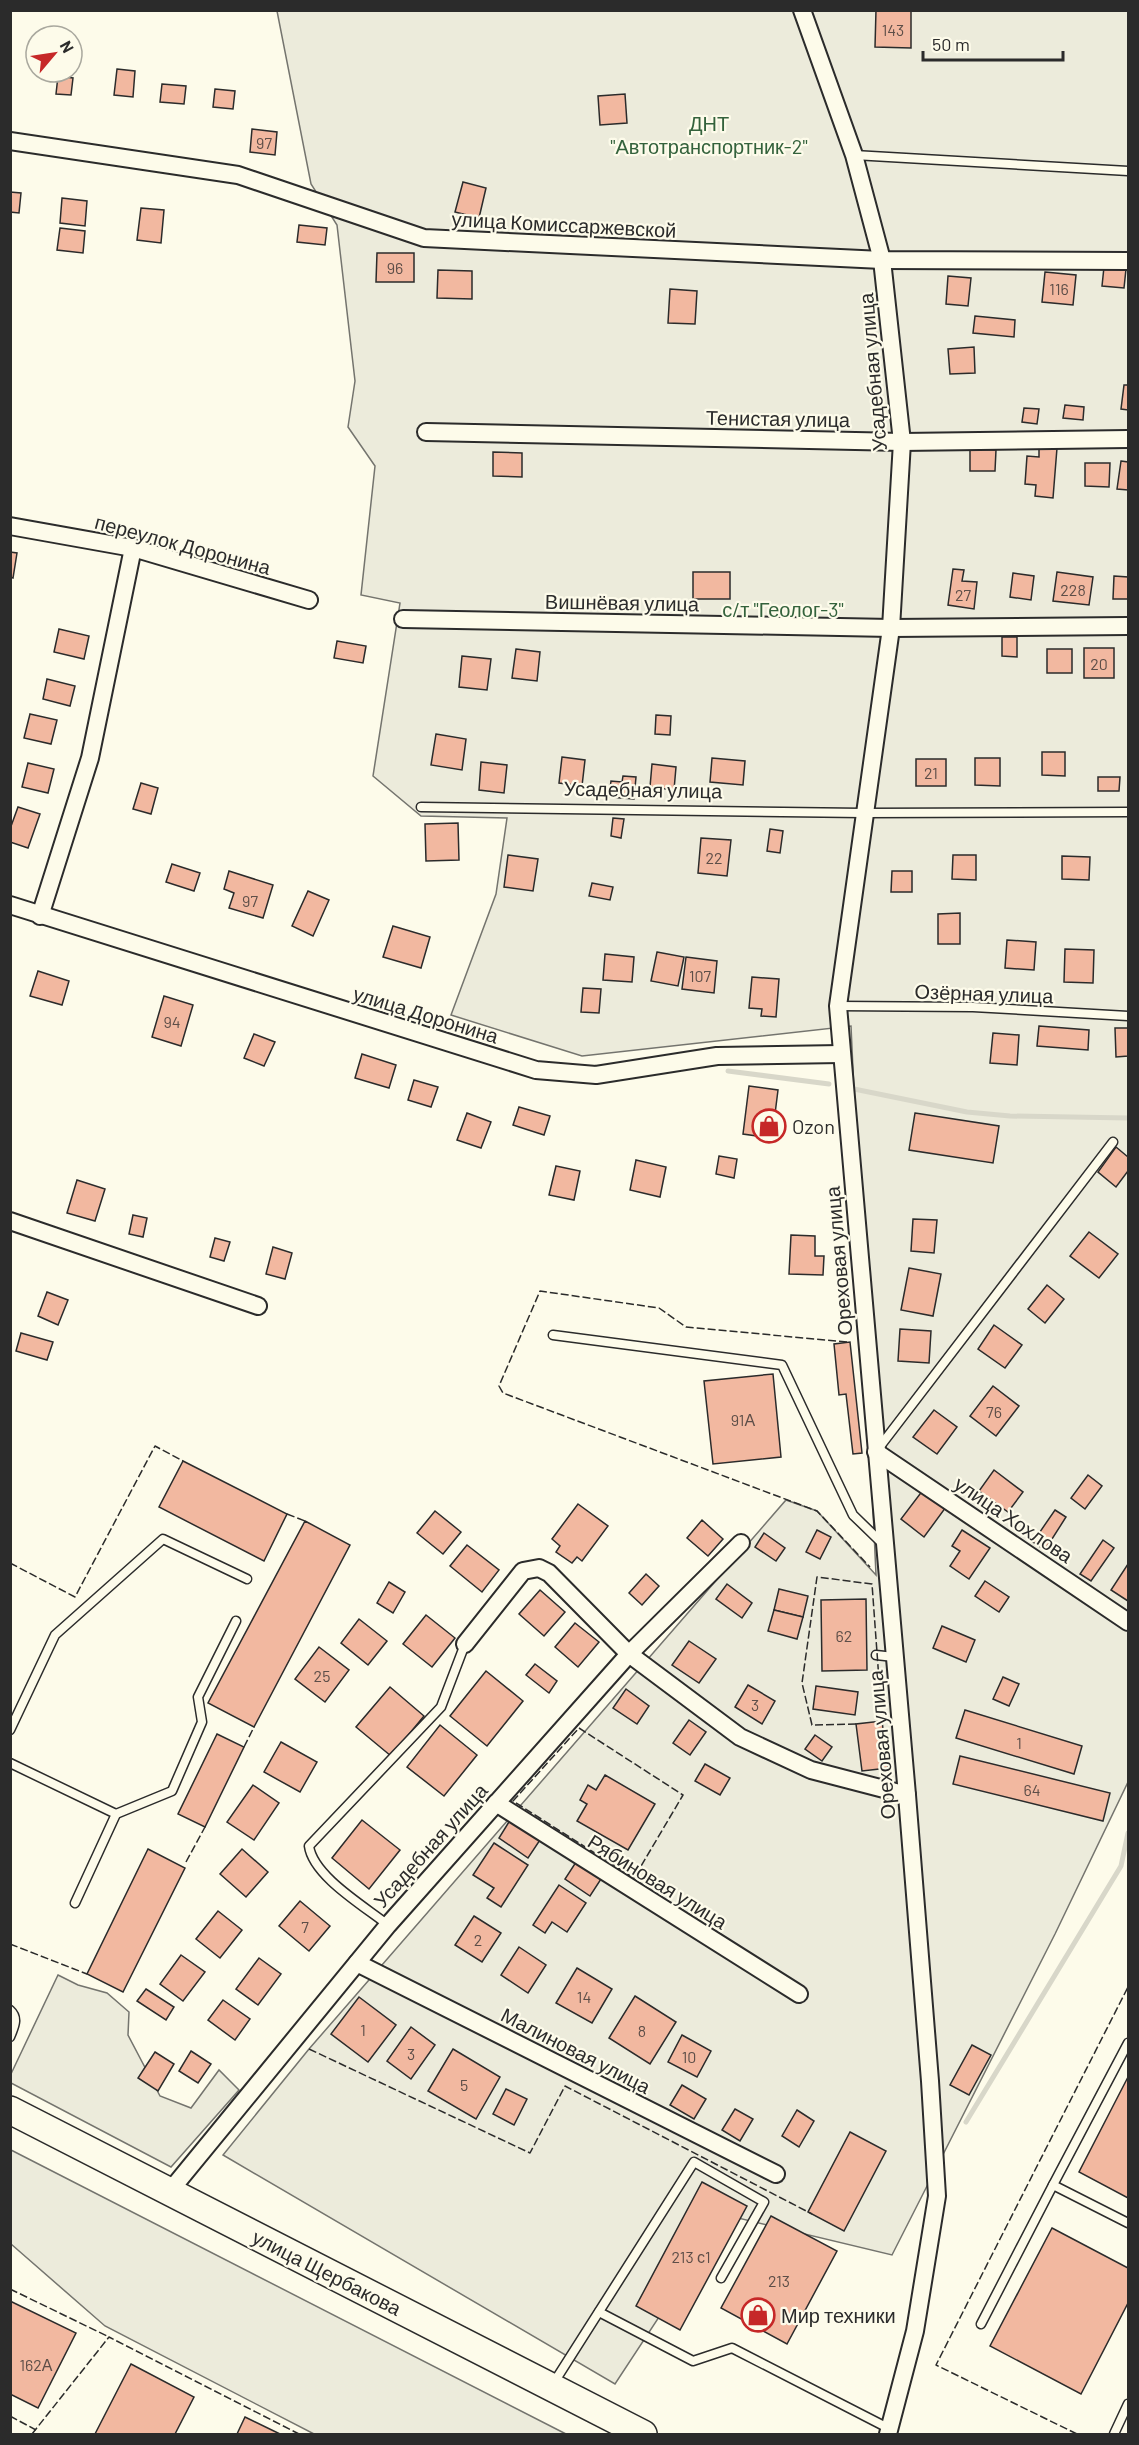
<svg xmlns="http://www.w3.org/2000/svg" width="1139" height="2445" font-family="Barlow,sans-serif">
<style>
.green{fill:#ecebdb;stroke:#74746e;stroke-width:1.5}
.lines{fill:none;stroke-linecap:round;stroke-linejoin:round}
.stream{stroke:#d8d7c9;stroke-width:5}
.building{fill:#f2b8a0;stroke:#2b2b2b;stroke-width:1.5}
.service-casing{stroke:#2b2b2b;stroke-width:11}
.minor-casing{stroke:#2b2b2b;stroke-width:20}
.primary-casing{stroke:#2b2b2b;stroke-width:30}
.service{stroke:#fdfbea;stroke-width:8}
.minor{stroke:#fdfbea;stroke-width:16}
.primary{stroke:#fdfbea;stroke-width:27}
.fence{stroke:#2b2b2b;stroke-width:1.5;stroke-dasharray:8 3;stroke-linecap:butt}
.labels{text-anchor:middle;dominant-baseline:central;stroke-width:4.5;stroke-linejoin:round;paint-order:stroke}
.number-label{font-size:16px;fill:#5d4e48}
.park-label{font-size:20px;fill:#34623c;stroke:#fdfbea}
.street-label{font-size:20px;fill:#2b2b2b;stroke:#fdfbea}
.poi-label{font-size:20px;fill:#2b2b2b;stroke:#fdfbea;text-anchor:start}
</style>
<rect width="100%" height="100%" fill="#fdfbea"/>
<g class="green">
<path d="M277,11H1128V1782L1055,1934L892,2255L726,2215L615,2384L223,2155L309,2049L786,1500L817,1511L876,1575L851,1026L582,1056L451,1015L496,894L507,818L421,816L373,776L400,603L361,595L375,466L348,427L355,381L337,225L311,184Z"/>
<path d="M58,1975L78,1985L107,1993L129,2012L128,2035L160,2096L191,2108L219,2070L239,2090L171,2167L11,2083L10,2076Z"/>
<path d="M11,2150L566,2434H314L105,2326L11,2244Z"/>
</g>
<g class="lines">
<g class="stream">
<path d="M728,1071L829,1084"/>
<path d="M854,1089L967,1112L1010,1116L1128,1118"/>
<path d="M966,2122L1121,1866L1128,1833"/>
</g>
</g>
<g class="building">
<path d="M876,10H911V48L875,47Z"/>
<path d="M117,69L135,71L133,97L114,95Z"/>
<path d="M58,76L73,78L71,95L56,94Z"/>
<path d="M162,84L186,86L184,104L160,102Z"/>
<path d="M215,89L235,91L233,109L213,107Z"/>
<path d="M625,94L627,123L600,125L598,96Z"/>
<path d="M252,129L277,132L275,155L250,152Z"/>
<path d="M463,182L486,188L479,218L455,212Z"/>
<path d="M10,192L21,193L19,213L10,212Z"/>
<path d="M62,198L87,201L85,226L60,223Z"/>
<path d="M141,208L164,210L161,243L137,240Z"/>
<path d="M299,225L327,228L325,245L297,242Z"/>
<path d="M60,228L85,231L83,253L57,250Z"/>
<path d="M377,253H414V282H376Z"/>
<path d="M1104,267L1126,269L1124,288L1102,286Z"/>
<path d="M438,270L472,271V299L437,298Z"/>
<path d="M1045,272L1076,275L1073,305L1042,302Z"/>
<path d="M948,276L971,278L968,306L946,304Z"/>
<path d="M670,289L697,291L695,324L668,323Z"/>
<path d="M975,316L1015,320L1014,337L973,333Z"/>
<path d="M974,347L975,373L950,374L948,349Z"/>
<path d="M1124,385H1128V410L1121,409Z"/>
<path d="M1065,405L1084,407L1083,420L1063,418Z"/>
<path d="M1024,408L1039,409L1037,424L1022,422Z"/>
<path d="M1039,447L1057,448L1053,498L1035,496L1036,485L1025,484L1027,456L1039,457Z"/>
<path d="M970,449L996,450L995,471H970Z"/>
<path d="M493,452L522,453V477L493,476Z"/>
<path d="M1121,461L1128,462V490L1117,489Z"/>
<path d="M1085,463H1110L1109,487L1085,486Z"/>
<path d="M10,552L17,553L13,578L10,577Z"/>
<path d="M953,569L964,570L962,581L977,582L974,609L948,605Z"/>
<rect x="693" y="572" width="37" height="27"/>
<path d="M1057,572L1093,577L1089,605L1053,601Z"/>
<path d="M1013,573L1034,576L1031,600L1010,597Z"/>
<path d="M1114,576L1128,577V599H1113Z"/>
<path d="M59,629L89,636L84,659L54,652Z"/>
<path d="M1002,637H1017V657L1002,656Z"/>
<path d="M337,641L366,646L363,663L334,658Z"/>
<rect x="1084" y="648" width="30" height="30"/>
<path d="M516,649L540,652L537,681L512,678Z"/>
<rect x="1047" y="649" width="25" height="24"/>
<path d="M462,656L491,659L487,690L459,687Z"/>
<path d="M47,679L75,686L70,706L43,699Z"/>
<path d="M30,714L57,720L51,744L24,738Z"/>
<path d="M656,715L671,716L670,735L655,734Z"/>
<path d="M436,734L466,739L462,770L431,765Z"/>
<path d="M1042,752H1065V776L1042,775Z"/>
<path d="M562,757L585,760L582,786L559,783Z"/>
<path d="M712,758L745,761L743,785L710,782Z"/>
<path d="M975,758H1000V786L975,785Z"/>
<rect x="916" y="759" width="30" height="27"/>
<path d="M481,762L507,765L504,793L479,790Z"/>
<path d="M28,763L54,769L48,793L22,787Z"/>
<path d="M652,764L676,767L674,790L650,787Z"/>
<path d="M623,776L636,777L634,799L609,797L611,781L622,782Z"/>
<path d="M1098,777H1120L1119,791H1098Z"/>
<path d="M141,783L158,788L151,814L133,809Z"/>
<path d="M18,807L40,814L28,848L10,842V829Z"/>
<path d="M613,818L624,819L621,838L611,836Z"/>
<path d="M458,823L459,860L426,861L425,824Z"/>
<path d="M770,829L783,831L780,853L767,851Z"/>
<path d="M701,838L731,840L727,876L698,873Z"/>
<path d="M508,855L538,859L533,891L504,887Z"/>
<path d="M953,855H976V880L952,879Z"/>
<path d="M1062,856L1090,857L1089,880L1062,879Z"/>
<path d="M172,864L200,873L194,891L166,882Z"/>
<path d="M229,871L273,885L263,918L229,908L234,893L224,889Z"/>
<path d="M892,871H912V892H891Z"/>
<path d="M592,883L613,887L610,900L589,896Z"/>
<path d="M308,891L329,900L313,936L292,926Z"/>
<path d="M960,913V944H938V914Z"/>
<path d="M393,926L430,937L421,968L383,957Z"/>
<path d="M1007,940L1036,942L1034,970L1005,968Z"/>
<path d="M1065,949L1094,950L1093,983L1064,982Z"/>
<path d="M657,952L684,957L678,986L651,981Z"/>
<path d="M605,954L634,957L632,982L603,980Z"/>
<path d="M686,957L717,961L714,993L682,989Z"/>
<path d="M38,971L69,981L62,1005L30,996Z"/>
<path d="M752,977L779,979L776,1017L761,1016L762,1009L749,1008Z"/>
<path d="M583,988L601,989L599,1013L581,1012Z"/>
<path d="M164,996L193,1005L181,1046L152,1037Z"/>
<path d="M1039,1026L1089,1030L1088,1050L1037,1046Z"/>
<path d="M1115,1028H1128V1056L1116,1057Z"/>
<path d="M993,1033L1019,1035L1017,1065L990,1063Z"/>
<path d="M254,1034L275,1042L264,1066L244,1058Z"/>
<path d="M362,1054L396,1065L389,1088L355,1078Z"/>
<path d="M414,1080L438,1087L431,1107L408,1100Z"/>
<path d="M749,1086L778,1090L772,1138L743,1134Z"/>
<path d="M519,1107L550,1116L544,1135L513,1125Z"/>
<path d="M467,1113L491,1122L481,1148L457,1140Z"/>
<path d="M915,1113L999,1126L993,1163L909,1150Z"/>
<path d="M1116,1147L1128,1157V1171L1116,1187L1098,1172Z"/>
<path d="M719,1156L737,1159L734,1178L716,1174Z"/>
<path d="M636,1160L666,1167L660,1197L630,1190Z"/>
<path d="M556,1166L580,1171L574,1200L549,1195Z"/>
<path d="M77,1180L105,1189L95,1221L67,1213Z"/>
<path d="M133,1215L147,1218L143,1237L129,1234Z"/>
<path d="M913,1219L937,1220L934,1253L911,1251Z"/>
<path d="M1089,1232L1118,1254L1099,1278L1070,1256Z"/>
<path d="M791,1235L815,1236V1256H824L823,1275L789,1274Z"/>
<path d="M215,1238L230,1242L224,1261L210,1257Z"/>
<path d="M273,1247L292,1253L285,1279L266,1274Z"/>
<path d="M909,1268L941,1274L933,1316L901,1310Z"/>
<path d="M1047,1285L1064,1299L1045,1323L1028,1309Z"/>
<path d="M47,1292L68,1300L58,1325L38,1316Z"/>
<path d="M994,1325L1022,1345L1005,1368L978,1349Z"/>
<path d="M900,1329L931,1331L929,1363L898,1361Z"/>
<path d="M21,1333L53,1342L47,1360L16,1351Z"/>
<path d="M850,1342L862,1453L853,1454L846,1394L839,1395L834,1344Z"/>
<path d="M773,1374L781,1457L713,1464L704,1381Z"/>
<path d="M993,1386L1019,1406L996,1436L970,1416Z"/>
<path d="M934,1410L957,1427L937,1454L913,1437Z"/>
<path d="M183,1461L287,1514L264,1561L159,1507Z"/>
<path d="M994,1470L1023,1492L1008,1512L979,1491Z"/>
<path d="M1088,1475L1102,1486L1085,1509L1071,1498Z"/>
<path d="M923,1490L946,1507L924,1537L901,1519Z"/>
<path d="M578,1504L608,1526L582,1561L577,1557L572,1563L556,1552L560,1546L552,1539Z"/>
<path d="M1055,1510L1066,1517L1045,1550L1033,1542Z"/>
<path d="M435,1511L461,1532L443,1554L417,1533Z"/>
<path d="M702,1520L723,1539L708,1556L687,1538Z"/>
<path d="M305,1521L350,1545L254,1727L208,1703Z"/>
<path d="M817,1530L831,1537L820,1559L806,1552Z"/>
<path d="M962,1530L990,1548L969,1579L950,1566L960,1551L952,1546Z"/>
<path d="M764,1533L785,1548L776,1561L755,1547Z"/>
<path d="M1103,1540L1114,1548L1091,1581L1080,1574Z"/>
<path d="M467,1545L499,1570L482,1592L450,1566Z"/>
<path d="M1128,1564V1601L1111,1590Z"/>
<path d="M646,1574L659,1586L642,1605L629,1593Z"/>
<path d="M985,1581L1009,1597L999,1612L975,1596Z"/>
<path d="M389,1582L405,1592L393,1613L377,1603Z"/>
<path d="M727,1584L752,1603L742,1618L716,1599Z"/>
<path d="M779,1589L808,1596L803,1617L774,1610Z"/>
<path d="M540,1590L565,1612L544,1636L519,1614Z"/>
<path d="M866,1599L867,1670L822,1671L821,1600Z"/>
<path d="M774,1610L803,1617L797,1639L768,1631Z"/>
<path d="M426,1615L455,1638L432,1667L403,1644Z"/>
<path d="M359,1619L387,1641L368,1665L341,1643Z"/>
<path d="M575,1623L599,1642L578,1667L555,1647Z"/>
<path d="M942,1626L975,1640L966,1662L933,1648Z"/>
<path d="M689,1641L716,1659L699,1683L672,1665Z"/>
<path d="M319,1647L349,1670L325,1702L295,1679Z"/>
<path d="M535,1664L557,1681L549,1693L526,1675Z"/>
<path d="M486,1671L523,1701L487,1746L450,1716Z"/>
<path d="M1003,1677L1019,1684L1009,1706L993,1699Z"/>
<path d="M748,1685L775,1701L762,1724L735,1707Z"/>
<path d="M816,1686L858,1692L855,1715L813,1709Z"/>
<path d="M390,1687L424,1716L391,1756L356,1727Z"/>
<path d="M626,1689L649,1706L637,1724L613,1708Z"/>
<path d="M965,1710L1082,1746L1074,1774L956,1738Z"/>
<path d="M689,1720L706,1732L690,1755L673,1743Z"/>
<path d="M882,1721L888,1768L862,1771L856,1724Z"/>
<path d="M440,1725L477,1755L444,1796L407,1767Z"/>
<path d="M217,1734L244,1747L205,1827L178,1814Z"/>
<path d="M815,1735L832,1747L822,1761L805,1749Z"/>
<path d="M281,1742L317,1762L300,1792L264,1772Z"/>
<path d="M960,1756L1110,1793L1103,1821L953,1784Z"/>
<path d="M705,1764L730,1778L720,1795L695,1781Z"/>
<path d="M605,1775L655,1804L628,1850L577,1821L587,1804L580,1800L588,1785L596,1790Z"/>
<path d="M253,1785L279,1803L254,1840L227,1822Z"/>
<path d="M512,1817L542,1837L528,1858L499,1838Z"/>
<path d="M362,1820L400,1850L369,1889L332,1858Z"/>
<path d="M494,1843L528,1865L501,1907L487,1898L494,1888L473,1875Z"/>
<path d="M148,1849L185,1868L123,1992L87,1974Z"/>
<path d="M242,1849L268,1872L246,1897L220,1874Z"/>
<path d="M578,1859L603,1876L590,1896L565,1879Z"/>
<path d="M559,1885L586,1903L567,1932L552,1922L545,1933L533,1925Z"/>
<path d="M300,1901L330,1926L309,1951L279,1926Z"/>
<path d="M218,1911L242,1930L220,1958L196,1939Z"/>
<path d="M474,1916L501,1933L482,1962L455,1945Z"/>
<path d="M519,1947L546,1965L528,1993L501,1975Z"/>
<path d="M181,1955L205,1972L183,2001L160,1984Z"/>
<path d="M259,1958L281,1974L258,2005L236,1989Z"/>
<path d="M577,1968L612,1989L592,2023L556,2003Z"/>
<path d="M146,1989L174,2007L166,2020L137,2001Z"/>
<path d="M635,1996L676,2022L650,2064L609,2038Z"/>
<path d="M359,1997L396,2025L368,2062L331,2034Z"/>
<path d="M223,2000L250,2019L235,2040L208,2020Z"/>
<path d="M411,2027L435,2045L411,2079L387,2061Z"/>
<path d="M682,2035L711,2051L697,2077L668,2062Z"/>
<path d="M972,2045L991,2055L969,2095L950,2085Z"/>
<path d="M453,2049L500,2077L476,2119L428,2091Z"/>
<path d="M191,2051L211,2064L198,2083L179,2071Z"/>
<path d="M155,2052L174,2064L158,2091L138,2078Z"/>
<path d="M1128,2077V2198L1079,2172Z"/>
<path d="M682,2085L706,2099L694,2119L670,2105Z"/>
<path d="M506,2089L527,2099L514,2125L493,2114Z"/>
<path d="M735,2109L753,2119L740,2141L722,2130Z"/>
<path d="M797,2110L814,2121L799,2147L782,2136Z"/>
<path d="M850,2132L886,2151L844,2231L808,2212Z"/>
<path d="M702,2182L747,2206L680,2330L636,2306Z"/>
<path d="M771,2216L837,2251L787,2344L721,2308Z"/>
<path d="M1052,2228L1128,2268V2303L1081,2394L990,2346Z"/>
<path d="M10,2301L76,2333L38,2408L10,2394Z"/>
<path d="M131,2364L194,2397L175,2434H95Z"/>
<path d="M245,2417L280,2434H237Z"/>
</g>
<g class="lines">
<g class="service-casing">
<g id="service">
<path d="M854,155L1128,171"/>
<path d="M421,807L863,813L1128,812"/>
<path d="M838,1006L973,1007L1128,1016"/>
<path d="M553,1335L782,1365L853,1515L883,1544"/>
<path d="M878,1449L1113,1142"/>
<path d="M876,1655L894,1657"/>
<path d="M10,1730L55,1635L163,1539L247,1579"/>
<path d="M10,1763L116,1814L75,1903"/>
<path d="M116,1814L172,1791L202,1722L198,1697L236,1621"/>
<path d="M388,1925C364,1906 313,1876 309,1846L441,1707L465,1644"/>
<path d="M10,2010C19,2018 14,2027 10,2037"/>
<path d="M1053,2185L1128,2043"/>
<path d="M599,2312L693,2361L732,2348L890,2429"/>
<path d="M981,2324L1053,2185L1128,2223"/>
<path d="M553,2384L694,2162L764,2202L721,2278"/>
<path d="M1114,2434L1128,2404"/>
</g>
</g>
<g class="minor-casing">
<g id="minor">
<path d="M802,10L854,155L882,260L902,442L891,628L838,1006L907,1795L930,2081L937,2196L915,2331L888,2434"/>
<path d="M10,141L238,175L424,238L882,260L1128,261"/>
<path d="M426,432L902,442L1128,439"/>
<path d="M10,526L133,548L309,600"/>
<path d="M403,619L891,628L1128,626"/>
<path d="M10,905L536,1070L596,1075L717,1056L841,1054"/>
<path d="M40,916L90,758L133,548"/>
<path d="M10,1221L258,1306"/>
<path d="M876,1452L1128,1622"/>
<path d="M465,1644L523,1571L539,1568L549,1573L629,1654L740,1737L811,1770L907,1795"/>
<path d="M496,1803L799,1994"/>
<path d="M357,1963L776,2174"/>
<path d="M170,2191L388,1925L629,1654L741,1543"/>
</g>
</g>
<g class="primary-casing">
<path id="primary" d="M10,2110L643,2434"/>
</g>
<use href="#service" class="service"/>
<use href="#minor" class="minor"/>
<use href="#primary" class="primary"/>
<g class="fence">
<path d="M847,1342L686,1327L659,1308L540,1291L499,1386L503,1393L817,1511L870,1567"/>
<path d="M287,1514L305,1521"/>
<path d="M10,1563L75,1597L155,1446L183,1461"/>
<path d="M856,1724L812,1725L802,1683L817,1577L872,1584L882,1721"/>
<path d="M579,1728L683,1795L634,1878L513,1801Z"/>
<path d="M244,1747L254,1727"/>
<path d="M186,1862L205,1827"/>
<path d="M10,1944L87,1974"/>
<path d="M309,2049L530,2153L565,2086L812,2214"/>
<path d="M10,2289L109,2337"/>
<path d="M10,2416L36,2430"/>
<path d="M32,2434L109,2337L299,2434"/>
<path d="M1077,2434L936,2365L1128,1987"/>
</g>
</g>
<defs>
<g id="shop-ring" transform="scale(1.725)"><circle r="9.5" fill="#fdfbea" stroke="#c62828" stroke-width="1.5"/><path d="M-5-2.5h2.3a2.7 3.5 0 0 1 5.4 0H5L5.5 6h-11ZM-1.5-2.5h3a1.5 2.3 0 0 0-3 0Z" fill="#c62828"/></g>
</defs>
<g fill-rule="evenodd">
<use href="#shop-ring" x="769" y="1126"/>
<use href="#shop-ring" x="758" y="2315"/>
</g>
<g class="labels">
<g class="number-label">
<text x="893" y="29">143</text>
<text x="264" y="142">97</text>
<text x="395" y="267">96</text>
<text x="1059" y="288">116</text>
<text x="1073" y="589">228</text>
<text x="963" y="594">27</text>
<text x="1099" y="663">20</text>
<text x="931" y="772">21</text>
<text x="714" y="857">22</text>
<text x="250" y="900">97</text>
<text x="700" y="975">107</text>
<text x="172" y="1021">94</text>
<text x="994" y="1411">76</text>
<text x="743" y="1419">91А</text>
<text x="844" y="1635">62</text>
<text x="322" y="1675">25</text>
<text x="755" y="1704">3</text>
<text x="1019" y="1742">1</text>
<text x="1032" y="1789">64</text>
<text x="305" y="1926">7</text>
<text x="478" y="1939">2</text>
<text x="584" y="1996">14</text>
<text x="363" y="2029">1</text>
<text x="642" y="2030">8</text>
<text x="411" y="2053">3</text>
<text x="689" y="2056">10</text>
<text x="464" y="2084">5</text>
<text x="691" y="2256">213 с1</text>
<text x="779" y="2280">213</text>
<text x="36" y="2364">162А</text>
</g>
<g class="park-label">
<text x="709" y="123">ДНТ<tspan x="709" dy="23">"Автотранспортник-2"</tspan></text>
<text x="783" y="609">с/т "Геолог-3"</text>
</g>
<g class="street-label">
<text transform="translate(564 224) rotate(3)">улица Комиссаржевской</text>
<text transform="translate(872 372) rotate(-95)">Усадебная улица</text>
<text transform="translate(778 418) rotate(1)">Тенистая улица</text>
<text transform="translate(183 544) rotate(15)">переулок Доронина</text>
<text transform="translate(622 602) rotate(1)">Вишнёвая улица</text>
<text transform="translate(643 789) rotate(1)">Усадебная улица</text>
<text transform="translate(984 993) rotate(2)">Озёрная улица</text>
<text transform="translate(426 1014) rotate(17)">улица Доронина</text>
<text transform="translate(838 1261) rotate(-95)">Ореховая улица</text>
<text transform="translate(1014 1519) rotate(34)">улица Хохлова</text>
<text transform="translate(881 1745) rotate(-95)">Ореховая улица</text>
<text transform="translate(430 1845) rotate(-48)">Усадебная улица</text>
<text transform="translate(658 1881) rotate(32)">Рябиновая улица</text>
<text transform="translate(576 2050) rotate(27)">Малиновая улица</text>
<text transform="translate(327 2272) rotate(27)">улица Щербакова</text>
</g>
<g class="poi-label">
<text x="792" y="1126">Ozon</text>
<text x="781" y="2315">Мир техники</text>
</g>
</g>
<rect width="1139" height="2445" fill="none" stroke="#2b2b2b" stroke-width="24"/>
<g transform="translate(54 54) rotate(61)"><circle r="28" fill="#fdfbea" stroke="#a9a89e" stroke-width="1.5"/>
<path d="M0-4.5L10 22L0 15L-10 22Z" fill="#c62828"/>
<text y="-9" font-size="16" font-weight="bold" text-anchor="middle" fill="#2b2b2b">N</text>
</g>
<path d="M923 51v9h140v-9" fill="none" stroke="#2b2b2b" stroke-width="3"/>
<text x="932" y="51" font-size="18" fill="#2b2b2b" stroke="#fdfbea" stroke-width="4.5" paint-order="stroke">50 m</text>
</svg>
